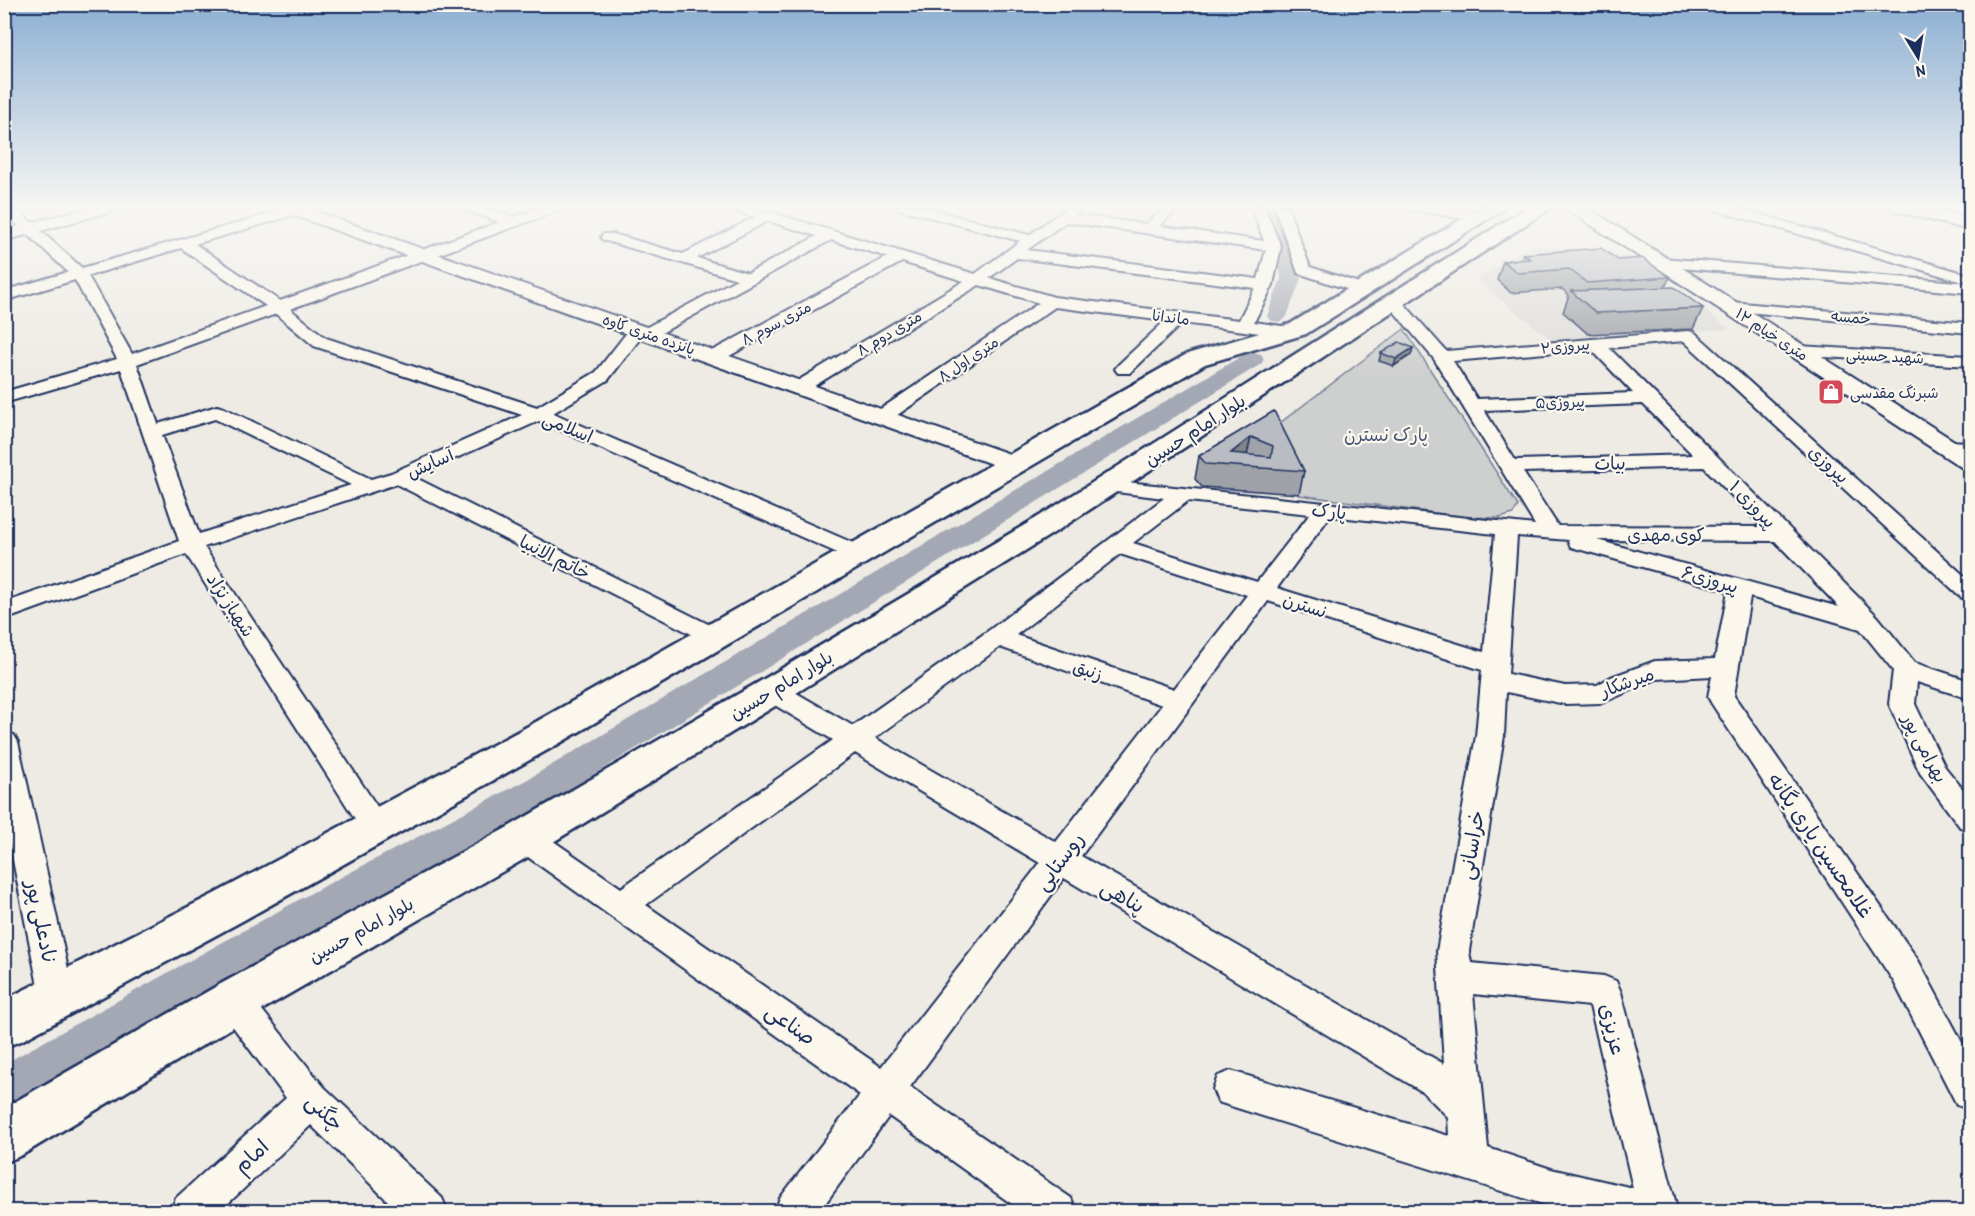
<svg xmlns="http://www.w3.org/2000/svg" width="1975" height="1216" font-family="'Patrick Hand','Playpen Sans Arabic',sans-serif">
<style>
.built{fill:#deddda}
.green{fill:#cecfcf;stroke:#747f96;stroke-width:1.5}
.lines{fill:none;stroke-linecap:round;stroke-linejoin:round}
.canal{fill:#a3a8b4;fill-rule:evenodd}
.minor-casing{stroke:#1b2f5e;stroke-width:4}
.tertiary-casing{stroke:#1b2f5e;stroke-width:4}
.secondary-casing{stroke:#1b2f5e;stroke-width:5}
.minor{fill:#fbf7ec;fill-rule:evenodd}
.tertiary{fill:#fbf7ec;fill-rule:evenodd}
.secondary{fill:#fbf7ec;fill-rule:evenodd}
.wall{fill:#9fa2a8;stroke:#1b2f5e;stroke-width:1.5}
.shaded-wall{fill:#828488;stroke:#1b2f5e;stroke-width:1.5}
.building{fill:#b9bcc3;stroke:#1b2f5e;stroke-width:1.5;fill-rule:evenodd}
.labels{text-anchor:middle;dominant-baseline:central;stroke-width:4.5;stroke-linejoin:round;paint-order:stroke}
.far-street-label{font-size:15px;fill:#1b2f5e;stroke:#fbf7ec}
.far-poi-label{font-size:15px;fill:#1b2f5e;stroke:#fbf7ec;text-anchor:start}
.street-label{font-size:18px;fill:#1b2f5e;stroke:#fbf7ec}
.park-label{font-size:18px;fill:#48577a;stroke:#fbf7ec}
.near-street-label{font-size:21px;fill:#1b2f5e;stroke:#fbf7ec}
</style>
<rect width="100%" height="100%" fill="#eeebe4"/>
<filter id="ink" filterUnits="userSpaceOnUse"><feTurbulence type="fractalNoise" baseFrequency=".0167" numOctaves="2"/><feDisplacementMap in="SourceGraphic" scale="12" xChannelSelector="R" yChannelSelector="G"/><feConvolveMatrix kernelMatrix="1 2 1 2 8 2 1 2 1" color-interpolation-filters="sRGB"/></filter>
<g filter="url(#ink)">
<path class="built" d="M1532,244L1629,256L1730,329L1552,340L1476,280Z"/>
<path class="green" d="M1404,329L1518,506L1513,514L1500,518L1467,517L1299,495L1268,432Z"/>
<g class="lines">
<g class="canal">
<path d="M1268,206H1284L1298,245L1296,252L1301,279L1287,316L1284,320L1277,322L1270,320L1267,316L1281,279L1278,252L1280,245Z"/>
<path d="M1253,352L1261,354L1264,359L1261,364L554,799L339,917L20,1105L4,1111V1064L311,893L528,779L1245,354Z"/>
</g>
<g class="minor-casing">
<g id="minor">
<path d="M4,206H13L82,268L297,206H316L315,209L195,244L280,301L500,222L461,209L460,206H478L514,217L546,206H564L563,209L290,309L326,338L537,407L596,372L632,326L638,325L645,328L737,279L603,240L601,237L603,234H613L683,254L755,217L727,209L726,206H745L773,213L975,274L1020,241L899,209L898,206H918L1029,235L1070,206H1085L1075,215L1145,224L1167,206H1181L1159,226L1264,241L1251,206H1264L1281,247L1273,285L1254,322L1296,328L1298,332L1296,336L1290,337L1182,323L1130,373H1118L1115,369L1118,365L1165,321L1055,307L890,420H876L873,416L876,412L1039,303L979,285L806,391H794L791,387L794,383L964,281L902,262L720,361H708L705,357L708,353L887,257L831,240L654,337L642,336L608,380L553,413L867,549L870,554L867,559L859,561L851,559L539,421L414,477L722,631L725,637L722,643L713,645L396,484L204,547L386,820L391,828L386,836L376,840L366,836L186,554L4,620V603L179,541L121,369L4,403V392L117,359L75,280L4,301V291L68,272L4,212ZM768,221L817,236L748,273L697,258ZM1066,222L1266,250L1258,279L1027,250ZM181,248L266,306L132,354L88,276ZM1017,258L1255,288L1239,320L1054,297L989,278ZM276,314L314,346L522,415L391,473L371,479L224,408L217,406L158,424L137,364ZM215,419L351,485L199,534L162,435Z"/>
<path d="M1274,206H1287L1310,267L1368,286L1370,289L1368,292H1356L1298,273Z"/>
<path d="M1405,206C1421,204 1474,206 1485,217L1478,221L1412,210Z"/>
<path d="M1710,206H1730L1967,274L1970,277L1962,282L1957,280L1712,209Z"/>
<path d="M1662,258L1970,283V293L1657,266L1654,263L1657,260Z"/>
<path d="M1394,297L1400,299L1446,351L1688,331L1694,332L1970,581V601L1962,598L1684,341L1609,348L1878,617L1915,663L1970,681V699L1917,682L1915,704L1945,767L1970,798V831L1960,827L1920,773L1889,704L1893,670L1860,629L1750,597L1734,696L1918,960L1970,1057V1110L1957,1105L1894,982L1712,704L1708,697L1712,676L1657,679L1602,703L1565,704L1506,692L1504,736L1469,951L1471,963L1604,976L1616,981L1621,992L1678,1212H1568L1218,1102L1213,1089L1218,1076L1231,1071L1449,1136L1448,1117L1423,1092L1064,878L910,1087L1071,1198L1077,1212H1023L889,1116L819,1212H774L780,1198L860,1095L514,847L510,838L514,829L525,826L536,829L621,888L833,740L763,698L759,691L763,684L772,682L781,684L853,726L988,631L1164,498L1100,490L1097,486L1100,482L1107,480L1535,525L1434,359L1386,302ZM1591,349L1633,393L1477,399L1453,361ZM1643,404L1693,455L1515,460L1484,410ZM1704,467L1762,527L1558,526L1523,472ZM1188,501L1310,514L1257,582L1133,543ZM1330,516L1495,534L1484,652L1277,588ZM1517,536L1569,540L1568,542L1571,547L1728,591L1715,659L1655,661L1611,677L1597,685L1565,686L1508,674ZM1597,540L1775,541L1839,607ZM1120,554L1247,595L1174,689L1016,635ZM1268,601L1482,670L1476,736L1437,951L1444,1064L1081,856ZM1000,647L1162,705L1056,842L875,738ZM855,753L1040,863L881,1067L646,905ZM1473,994L1590,1006L1633,1188L1551,1169L1488,1148Z"/>
<path d="M1731,302L1970,323V333L1725,310L1723,307L1725,304Z"/>
<path d="M1799,346L1970,356V366L1793,355L1790,351L1793,347Z"/>
<path d="M1947,441L1970,442V454L1940,451L1937,447L1940,443Z"/>
<path d="M4,732L14,735L18,742L74,996L69,1007L57,1012L45,1007L40,996L4,815Z"/>
<path d="M234,985L246,990L324,1087L442,1198L448,1212H399L311,1125L219,1212H170L176,1198L286,1098L222,1012L217,1001L222,990Z"/>
</g>
</g>
<g class="tertiary-casing">
<g id="tertiary">
<path d="M94,206H120L117,210L4,241V230Z"/>
<path d="M277,206H300L1021,458L1025,463L1021,468L1012,471L1003,468L279,210Z"/>
<path d="M1566,206H1585L1970,451V469L1961,467L1568,210Z"/>
</g>
</g>
<g class="secondary-casing">
<g id="secondary">
<path d="M1483,206H1504L1502,210L1306,334L1205,364L560,743L244,920L21,1041L4,1047V1000L214,894L534,723L1187,354L1290,324Z"/>
<path d="M1529,206H1550L1548,210L1060,529L785,700L540,850L251,1016L22,1155L4,1163V1108L217,986L510,826L759,682L1038,517Z"/>
<path d="M1891,206H1920L1970,218V230L1893,210Z"/>
</g>
</g>
<use href="#minor" class="minor"/>
<use href="#tertiary" class="tertiary"/>
<use href="#secondary" class="secondary"/>
</g>
<g class="wall">
<path d="M1523,254L1618,260L1670,277L1665,287L1703,308L1693,329L1588,334L1563,312L1569,295L1562,289L1511,293L1497,280L1503,261L1521,259Z"/>
<path d="M1413,348L1411,355L1394,366L1379,361L1381,353Z"/>
<path d="M1274,411L1304,471L1299,494L1202,487L1195,479L1199,456Z"/>
</g>
<g class="shaded-wall">
<path d="M1413,348L1411,355L1394,366L1396,359Z"/>
<path d="M1251,437L1246,460L1231,453Z"/>
</g>
<g class="building">
<path d="M1601,248L1618,260L1642,258L1670,277L1587,283L1569,269L1518,273L1503,261L1530,259L1523,254Z"/>
<path d="M1674,287L1703,308L1596,313L1571,291Z"/>
<path d="M1399,342L1413,348L1396,359L1381,353Z"/>
<path d="M1274,411L1304,471L1206,464L1199,456ZM1251,437L1273,446L1271,457L1231,453Z"/>
</g>
</g>
<linearGradient id="sky" x2="0" y2="1"><stop stop-color="#8cafd3"/><stop offset="0.55" stop-color="#f7f6f3"/><stop offset="1" stop-color="#f7f6f3" stop-opacity="0"/></linearGradient>
<rect width="1975" height="376" fill="url(#sky)"/>
<defs>
<g id="shop-square" transform="scale(1.35)"><rect x="-9" y="-9" width="18" height="18" rx="4" fill="#d1495b" stroke="#fbf7ec"/><path d="M-5-2.5h2.3a2.7 3.5 0 0 1 5.4 0H5L5.5 6h-11ZM-1.5-2.5h3a1.5 2.3 0 0 0-3 0Z" fill="#fff"/></g>
</defs>
<g fill-rule="evenodd">
<use href="#shop-square" x="1831" y="392"/>
</g>
<g class="labels">
<g class="far-street-label">
<text transform="translate(1171 317) rotate(7)">ماندانا</text>
<text transform="translate(1851 317) rotate(5)">خمسه</text>
<text transform="translate(776 323) rotate(-28)">۸ متری سوم</text>
<text transform="translate(889 333) rotate(-31)">۸ متری دوم</text>
<text transform="translate(649 334) rotate(19)">پانزده متری کاوه</text>
<text transform="translate(1772 334) rotate(33)">۱۲ متری خیام</text>
<text transform="translate(1565 346) rotate(-5)">پیروزی۲</text>
<text transform="translate(1885 356) rotate(3)">شهید حسینی</text>
<text transform="translate(968 359) rotate(-34)">۸ متری اول</text>
<text transform="translate(1560 402) rotate(-2)">پیروزی۵</text>
</g>
<g class="far-poi-label">
<text x="1850" y="392">شبرنگ مقدسی</text>
</g>
<g class="street-label">
<text transform="translate(568 427) rotate(23)">اسلامی</text>
<text transform="translate(1195 430) rotate(-33)">بلوار امام حسین</text>
<text transform="translate(430 463) rotate(-24)">آسایش</text>
<text transform="translate(1610 463) rotate(-1)">بیات</text>
<text transform="translate(1829 464) rotate(42)">پیروزی</text>
<text transform="translate(1753 504) rotate(46)">پیروزی ۱</text>
<text transform="translate(1329 511) rotate(6)">پارک</text>
<text x="1666" y="534">کوی مهدی</text>
<text transform="translate(555 557) rotate(27)">خاتم الانبیا</text>
<text transform="translate(1710 579) rotate(16)">پیروزی۶</text>
<text transform="translate(231 605) rotate(57)">شهباز نژاد</text>
<text transform="translate(1305 605) rotate(18)">نسترن</text>
<text transform="translate(1088 670) rotate(19)">زنبق</text>
<text transform="translate(1627 682) rotate(-20)">میرشکار</text>
<text transform="translate(781 685) rotate(-31)">بلوار امام حسین</text>
<text transform="translate(1925 748) rotate(62)">بهرامی پور</text>
<text transform="translate(361 930) rotate(-29)">بلوار امام حسین</text>
</g>
<g class="park-label">
<text x="1386" y="434">پارک نسترن</text>
</g>
<g class="near-street-label">
<text transform="translate(1471 845) rotate(-80)">خراسانی</text>
<text transform="translate(1821 845) rotate(56)">غلامحسین یاری یگانه</text>
<text transform="translate(1059 861) rotate(-53)">روستایی</text>
<text transform="translate(1123 896) rotate(30)">پناهی</text>
<text transform="translate(42 922) rotate(78)">نادعلی پور</text>
<text transform="translate(791 1024) rotate(35)">صناعی</text>
<text transform="translate(1613 1029) rotate(76)">عزیزی</text>
<text transform="translate(325 1112) rotate(45)">چگنی</text>
<text transform="translate(251 1156) rotate(-43)">امام</text>
</g>
</g>
<rect width="1975" height="1216" fill="none" stroke="#fbf7ec" stroke-width="24"/>
<rect x="12" y="12" width="1951" height="1192" fill="none" stroke="#1b2f5e" stroke-width="2" filter="url(#ink)"/>
<g transform="translate(1918 57) rotate(169)" stroke="#fbf7ec" stroke-width="4.5" paint-order="stroke">
<path d="M0-4.5L10 22L0 15L-10 22Z" fill="#1b2f5e"/>
<text y="-9" font-size="16" font-weight="bold" text-anchor="middle" fill="#1b2f5e">N</text>
</g>
</svg>
